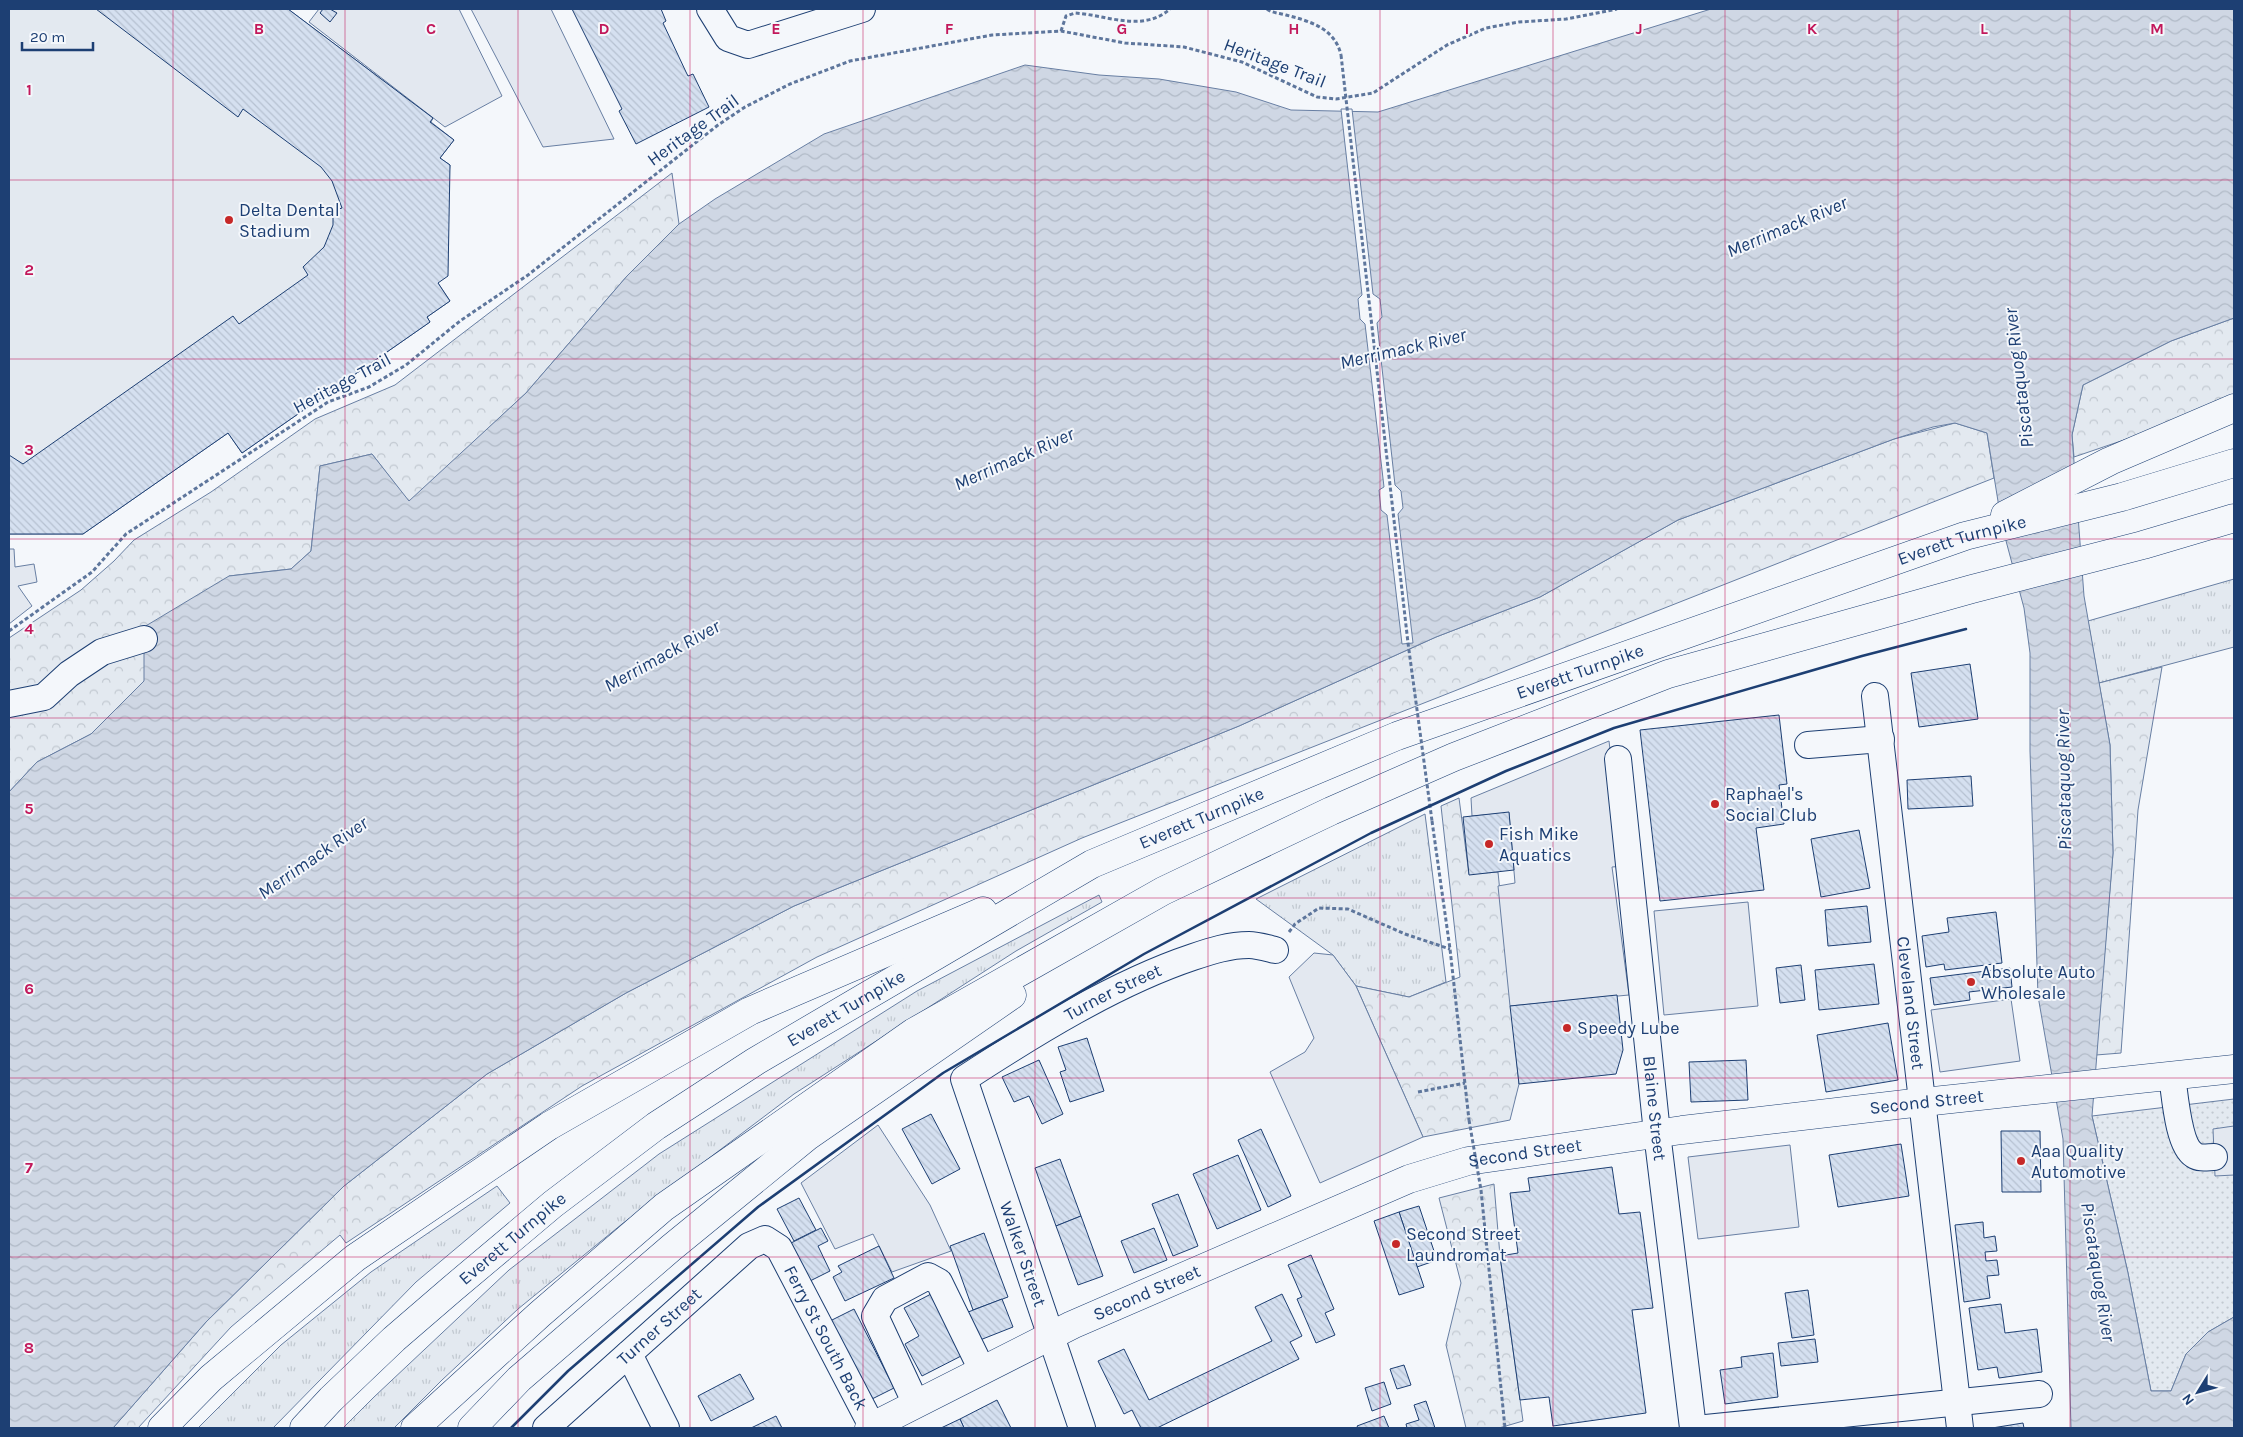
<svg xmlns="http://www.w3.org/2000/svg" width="2243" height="1437" font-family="Karla,sans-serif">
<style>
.grass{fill:url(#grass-tufts);stroke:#687fa3}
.forest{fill:url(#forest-crowns);stroke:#687fa3}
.park{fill:url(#park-dots);stroke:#687fa3}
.pitch{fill:#e3e9f0;stroke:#687fa3}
.parking{fill:#e3e8f0;stroke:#687fa3}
.water{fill:url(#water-waves);stroke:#687fa3}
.pier{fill:#f4f7fb;stroke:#687fa3}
.building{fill:url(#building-back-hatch);stroke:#1d3f73}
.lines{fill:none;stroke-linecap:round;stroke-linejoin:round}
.minor-casing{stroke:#1d3f73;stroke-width:28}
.major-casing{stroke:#1d3f73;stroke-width:29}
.highway-casing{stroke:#1d3f73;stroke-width:29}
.path{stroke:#5e769c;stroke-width:3;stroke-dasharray:4 2.5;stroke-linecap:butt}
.minor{stroke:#f4f7fb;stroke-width:26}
.major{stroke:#f4f7fb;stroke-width:28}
.highway{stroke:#f4f7fb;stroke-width:28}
.path-bridge{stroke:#5e769c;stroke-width:3;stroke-dasharray:4 2.5;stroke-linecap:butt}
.wall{stroke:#1d3f73;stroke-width:2.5}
.grid{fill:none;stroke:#c2185b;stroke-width:1;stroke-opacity:0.55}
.poi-dot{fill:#c62828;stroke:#f4f7fb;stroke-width:2}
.labels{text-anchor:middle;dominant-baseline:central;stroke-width:4;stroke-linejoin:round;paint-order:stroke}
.street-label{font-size:18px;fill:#1d3f73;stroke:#f4f7fb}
.poi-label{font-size:18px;fill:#1d3f73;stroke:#f4f7fb;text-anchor:start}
.water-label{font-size:19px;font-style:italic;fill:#1d3f73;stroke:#f4f7fb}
.grid-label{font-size:16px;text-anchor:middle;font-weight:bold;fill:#c2185b;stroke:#f4f7fb;stroke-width:4;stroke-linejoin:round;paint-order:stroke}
</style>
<defs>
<pattern id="grass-tufts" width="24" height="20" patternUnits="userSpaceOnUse" patternTransform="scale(1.25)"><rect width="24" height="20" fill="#e3e9f0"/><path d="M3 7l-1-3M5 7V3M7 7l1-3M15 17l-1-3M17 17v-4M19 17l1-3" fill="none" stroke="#c2c9d1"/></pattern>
<pattern id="forest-crowns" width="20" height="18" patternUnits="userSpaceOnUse" patternTransform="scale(1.25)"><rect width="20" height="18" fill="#e3e9f0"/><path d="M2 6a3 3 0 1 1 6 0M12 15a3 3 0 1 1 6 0" fill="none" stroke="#c2c9d1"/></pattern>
<pattern id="park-dots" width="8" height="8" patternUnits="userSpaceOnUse" patternTransform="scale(1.25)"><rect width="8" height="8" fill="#e3e9f0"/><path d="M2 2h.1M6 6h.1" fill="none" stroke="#c2c9d1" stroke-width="1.8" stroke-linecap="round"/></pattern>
<pattern id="water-waves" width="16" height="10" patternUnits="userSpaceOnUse" patternTransform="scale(1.25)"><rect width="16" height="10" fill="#cfd7e4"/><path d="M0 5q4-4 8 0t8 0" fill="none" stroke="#b1bac7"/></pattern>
<pattern id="building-back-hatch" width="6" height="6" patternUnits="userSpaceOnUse" patternTransform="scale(1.25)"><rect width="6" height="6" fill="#d5e0f0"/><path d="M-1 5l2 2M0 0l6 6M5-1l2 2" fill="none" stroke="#b6c1d1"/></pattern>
</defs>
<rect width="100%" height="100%" fill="#f4f7fb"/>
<g class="grass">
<path d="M2234,579V647L2099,683L2088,621Z"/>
<path d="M1425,814L1446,982L1409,997L1356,986L1333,955L1256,899Z"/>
<path d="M1099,895L1102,902L1016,951L794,1094L622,1224L518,1309L442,1380L394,1428H343L374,1397L509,1270L659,1154L917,991Z"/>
<path d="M497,1186L510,1203L416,1282L273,1428H198L281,1345L371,1272Z"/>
</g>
<g class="forest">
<path d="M672,173L679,224L627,276L526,393L409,502L372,454L320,466L311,551L291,569L229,576L144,681L91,734L37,762L9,792V638L81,590L114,561L134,540L211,492L315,419L395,385Z"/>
<path d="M2234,318V394L2165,426L2074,457L2072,435L2083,385L2171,341Z"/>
<path d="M1955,423L1987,433L1994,478L1082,838L817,957L582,1086L346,1243L340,1235L231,1327L138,1428H113L206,1322L344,1186L487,1074L626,993L794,906L1239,726L1436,637L1540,597L1678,520L1894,439Z"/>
<path d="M2162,667L2138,810L2121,1053L2096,1055L2113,853L2110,745L2099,683Z"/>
<path d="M1459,798L1469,874L1498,872L1519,1084L1510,1120L1423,1137L1356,986L1409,997L1460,977L1441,806Z"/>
<path d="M1494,1184L1500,1256L1523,1421L1499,1428H1466L1446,1345L1461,1283L1439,1198Z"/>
</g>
<path class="park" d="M2234,1099V1317L2208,1332L2186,1354L2171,1391H2151L2128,1273L2092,1116Z"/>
<path class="pitch" d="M9,9H288L433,118L431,122L454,140L440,158L450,165L438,283L450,301L427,317L430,322L242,453L228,433L83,534H9Z"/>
<g class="parking">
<path d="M319,9H459L502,96L445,127L309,22Z"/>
<path d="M471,9H551L614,139L543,147Z"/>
<path d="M9,549H14L15,567L34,564L37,582L18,586L32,606L9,624Z"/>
<path d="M1609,741L1624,866L1612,867L1629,995L1510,1006L1498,886L1515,883L1509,813L1472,816L1471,798Z"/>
<path d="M1748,902L1758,1006L1664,1015L1654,911Z"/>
<path d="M1314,953L1333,955L1356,986L1423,1137L1320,1183L1270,1072L1305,1052L1314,1038L1289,977Z"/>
<path d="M2011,999L2020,1061L1940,1072L1931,1010Z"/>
<path d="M878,1125L930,1205L951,1251L892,1272L873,1234L835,1249L801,1183Z"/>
<path d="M2234,1126V1175L2215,1176L2213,1129Z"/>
<path d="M1790,1145L1799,1227L1698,1239L1688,1157Z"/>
</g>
<path class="water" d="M1711,9H2234V318L2171,341L2083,385L2072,435L2084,596L2110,745L2113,853L2092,1116L2128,1273L2151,1391H2171L2186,1354L2208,1332L2234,1317V1428H2071L2063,1139L2038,996L2030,751V653L2024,608L2002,526L1987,433L1955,423L1933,427L1894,439L1678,520L1540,597L1436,637L1239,726L794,906L626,993L487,1074L344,1186L206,1322L113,1428H9V792L37,762L91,734L144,681V627L229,576L291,569L311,551L320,466L372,454L409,501L526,393L627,276L679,224L715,199L824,134L1025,65L1099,75L1159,79L1236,92L1291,110L1378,112Z"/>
<path class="pier" d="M1341,109H1352L1373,294L1380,299L1382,317L1377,323L1395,485L1401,491L1403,508L1398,514L1413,643L1402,644L1387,515L1381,510L1379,490L1384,487L1365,324L1360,319L1358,299L1362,295Z"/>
<g class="building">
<path d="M96,9H288L433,118L430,122L454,140L440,158L450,165L448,276L438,283L450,301L427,317L430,322L242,453L228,433L83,534H9V455L23,464L233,316L239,324L308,275L303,267L324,247L333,225V211L342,208L332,181L321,167L243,109L238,117Z"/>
<path d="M323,9H330L337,13L330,22L320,13Z"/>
<path d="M572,9H661L666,21L663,23L686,72L688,76L693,74L709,107L636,144L619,111L622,109Z"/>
<path d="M1970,664L1978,719L1919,727L1911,673Z"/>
<path d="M1779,715L1787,784L1779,785L1784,824L1756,828L1764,890L1660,901L1640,730Z"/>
<path d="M1971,776L1973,806L1908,809L1907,780Z"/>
<path d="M1509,812L1514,870L1469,875L1463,817Z"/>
<path d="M1859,830L1870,888L1821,897L1811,839Z"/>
<path d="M1867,906L1871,942L1828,946L1825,910Z"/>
<path d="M1996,912L2002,963L1945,970L1944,964L1926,967L1922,936L1949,932L1947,918Z"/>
<path d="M1874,964L1879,1004L1819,1010L1815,970Z"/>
<path d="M1801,965L1805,1000L1780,1003L1776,968Z"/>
<path d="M2010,968L2012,987L1969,992L1970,1000L1934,1005L1930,978Z"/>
<path d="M1617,995L1623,1050L1616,1074L1519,1084L1510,1006Z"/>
<path d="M1888,1023L1898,1080L1826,1092L1817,1035Z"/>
<path d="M1087,1038L1104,1091L1070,1102L1060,1072L1066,1070L1058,1047Z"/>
<path d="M1039,1060L1063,1114L1042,1124L1029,1096L1014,1102L1002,1077Z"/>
<path d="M1746,1060L1748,1100L1691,1102L1689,1062Z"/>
<path d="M931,1114L960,1169L932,1184L902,1129Z"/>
<path d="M1261,1129L1291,1196L1268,1207L1238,1140Z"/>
<path d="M2001,1131H2040L2041,1192H2002Z"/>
<path d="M1901,1144L1909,1196L1838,1207L1829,1155Z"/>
<path d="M1238,1155L1261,1210L1217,1229L1193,1174Z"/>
<path d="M1060,1159L1081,1216L1056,1226L1035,1168Z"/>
<path d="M1612,1167L1619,1214L1640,1212L1653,1308L1632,1310L1646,1413L1553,1426L1549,1397L1520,1400L1500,1256L1518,1253L1510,1193L1530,1191L1528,1178Z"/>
<path d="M1178,1194L1198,1246L1173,1256L1152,1204Z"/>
<path d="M799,1198L816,1230L794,1241L777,1209Z"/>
<path d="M1419,1206L1437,1260L1417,1267L1399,1212Z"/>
<path d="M1399,1212L1424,1287L1399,1295L1374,1221Z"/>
<path d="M1081,1216L1103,1276L1078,1285L1056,1226Z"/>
<path d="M1983,1222L1984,1238L1995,1236L1997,1251L1985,1252L1986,1261L1997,1260L1999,1275L1987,1276L1990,1298L1964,1302L1955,1225Z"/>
<path d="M821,1228L828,1241L818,1246L830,1271L806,1283L787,1245Z"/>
<path d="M1154,1228L1167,1260L1134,1273L1121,1241Z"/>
<path d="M984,1233L1008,1297L973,1310L950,1246Z"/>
<path d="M879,1246L894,1278L845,1301L833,1277L842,1272L838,1266Z"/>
<path d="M1311,1255L1334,1309L1325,1313L1335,1335L1316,1343L1297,1299L1302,1297L1288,1265Z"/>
<path d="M1808,1290L1814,1335L1792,1338L1785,1293Z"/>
<path d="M933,1293L965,1354L922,1376L905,1344L919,1336L904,1308Z"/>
<path d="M1282,1294L1302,1336L1290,1342L1299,1359L1157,1428H1141L1132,1410L1124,1414L1098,1361L1124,1349L1149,1400L1272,1341L1255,1307Z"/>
<path d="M1002,1299L1013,1327L975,1342L963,1314Z"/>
<path d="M2001,1304L2005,1333L2037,1329L2042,1372L1999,1378L1997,1367L1978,1370L1969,1308Z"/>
<path d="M854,1309L894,1388L870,1400L830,1321Z"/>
<path d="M1815,1339L1818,1362L1781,1366L1778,1343Z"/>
<path d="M1773,1353L1778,1397L1725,1404L1720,1370L1742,1367L1741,1357Z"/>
<path d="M1404,1365L1411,1385L1397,1389L1390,1369Z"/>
<path d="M740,1374L754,1399L711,1421L698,1396Z"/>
<path d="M1384,1382L1391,1404L1372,1411L1365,1388Z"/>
<path d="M997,1400L1011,1428H964L960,1419Z"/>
<path d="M1426,1401L1435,1428H1407L1406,1424L1419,1420L1414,1405Z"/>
<path d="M776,1416L782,1428H751Z"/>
<path d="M1384,1416L1389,1428H1358L1357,1426Z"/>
<path d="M960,1419L964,1428H941Z"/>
<path d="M2023,1423L2024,1428H1992Z"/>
</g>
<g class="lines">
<g class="minor-casing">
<g id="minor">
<path d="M710,9L728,38L748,45L862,9"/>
<path id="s1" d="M1875,696L1960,1428"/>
<path d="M9,704L44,697L69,674L102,652L144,639"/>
<path d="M1808,745L1881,739"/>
<path id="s2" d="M1618,759L1657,1133L1693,1428"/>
<path d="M2172,1076C2175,1095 2178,1145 2194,1155C2200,1159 2208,1157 2214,1157"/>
<path d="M629,1354L666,1428"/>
<path d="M916,1404L875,1316L885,1299L928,1276L939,1282L982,1370"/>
<path id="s3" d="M546,1428L749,1246L765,1239L779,1248L873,1428"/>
<path id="s4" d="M1082,1428L964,1079C1033,1034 1115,983 1193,957C1211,951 1229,945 1249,945C1257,945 1267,948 1275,950"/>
<path d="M1706,1428L2039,1394"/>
</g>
</g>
<g class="major-casing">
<g id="major">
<path id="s5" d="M869,1428L1072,1325L1409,1179L1468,1161L1682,1130L1905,1104L2234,1069"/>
</g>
</g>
<g class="highway-casing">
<g id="highway">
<path d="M2005,515L2110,461L2234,408"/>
<path d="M162,1428L211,1378L355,1258L549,1126L750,1011L983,911"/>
<path id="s6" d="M304,1428L331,1399L394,1339L452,1289L553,1204L656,1126L756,1061L1092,864L1397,736L1965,536L2122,497L2234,463"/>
<path d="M415,1428L540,1314L664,1207L914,1032L1163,891L1331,811L1454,757L1668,674L1972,589L2143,545L2234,518"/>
<path d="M472,1428L519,1379L671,1248L808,1136L1012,995"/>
</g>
</g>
<g class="path">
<path d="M1267,9C1272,13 1279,13 1286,15C1309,21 1335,28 1341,55"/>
<path d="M1061,31L1066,16L1075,13C1107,15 1142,33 1170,9"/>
<path d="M9,631L92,572L126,534L328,402L369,387L406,365L460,321L528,275L718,125L745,107L790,84L850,61L992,35L1061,31L1125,43L1184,47L1242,62L1317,97L1336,99L1373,93L1447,45L1486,28L1519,22L1566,19L1617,9"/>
<path d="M1432,821L1450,949L1469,1120"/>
<path d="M1289,932L1295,924L1319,908L1348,909L1405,934L1450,949"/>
<path d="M1418,1092L1465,1083"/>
<path d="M1481,1190L1505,1428"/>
</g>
<use href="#minor" class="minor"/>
<use href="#major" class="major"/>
<use href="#highway" class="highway"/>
<g class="path-bridge">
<path d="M1341,55L1408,643L1432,821"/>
<path d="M1469,1120L1481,1190"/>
</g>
<path class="wall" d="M511,1428L568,1371L758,1207L943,1073L1144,954L1371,833L1506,771L1614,728L1862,656L1966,629"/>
</g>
<path class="grid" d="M173,9V1428M345,9V1428M518,9V1428M690,9V1428M863,9V1428M1035,9V1428M1208,9V1428M1380,9V1428M1553,9V1428M1725,9V1428M1898,9V1428M2070,9V1428M9,180H2234M9,359H2234M9,539H2234M9,718H2234M9,898H2234M9,1078H2234M9,1257H2234"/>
<g class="poi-dot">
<circle cx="229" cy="220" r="5"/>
<circle cx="1715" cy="804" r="5"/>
<circle cx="1489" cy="844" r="5"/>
<circle cx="1971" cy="982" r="5"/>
<circle cx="1567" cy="1028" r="5"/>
<circle cx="2021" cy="1161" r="5"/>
<circle cx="1396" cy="1244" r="5"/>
</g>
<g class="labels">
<g class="street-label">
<text transform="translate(1275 63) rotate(21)">Heritage Trail</text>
<text transform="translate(693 130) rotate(-36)">Heritage Trail</text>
<text transform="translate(342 383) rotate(-28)">Heritage Trail</text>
<text stroke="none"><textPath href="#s6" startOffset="1902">Everett Turnpike</textPath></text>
<text stroke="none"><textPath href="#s6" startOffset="1498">Everett Turnpike</textPath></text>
<text stroke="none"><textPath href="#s6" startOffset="1092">Everett Turnpike</textPath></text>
<text stroke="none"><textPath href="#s4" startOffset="541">Turner Street</textPath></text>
<text stroke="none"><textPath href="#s1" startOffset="309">Cleveland Street</textPath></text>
<text stroke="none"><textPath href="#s6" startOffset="688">Everett Turnpike</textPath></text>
<text stroke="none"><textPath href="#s5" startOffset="1119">Second Street</textPath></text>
<text stroke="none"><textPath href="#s2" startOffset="351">Blaine Street</textPath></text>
<text stroke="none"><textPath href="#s5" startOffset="714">Second Street</textPath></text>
<text stroke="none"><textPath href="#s6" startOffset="282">Everett Turnpike</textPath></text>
<text transform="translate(1023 1254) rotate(71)">Walker Street</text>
<text stroke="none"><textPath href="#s5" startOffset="309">Second Street</textPath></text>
<text stroke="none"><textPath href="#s3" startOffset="152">Turner Street</textPath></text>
<text stroke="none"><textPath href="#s3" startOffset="408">Ferry St South Back</textPath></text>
</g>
<g class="poi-label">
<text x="239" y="210">Delta Dental<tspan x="239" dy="21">Stadium</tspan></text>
<text x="1725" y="794">Raphael's<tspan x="1725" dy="21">Social Club</tspan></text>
<text x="1499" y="834">Fish Mike<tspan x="1499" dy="21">Aquatics</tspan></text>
<text x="1981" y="972">Absolute Auto<tspan x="1981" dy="21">Wholesale</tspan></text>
<text x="1577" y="1028">Speedy Lube</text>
<text x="2031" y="1151">Aaa Quality<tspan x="2031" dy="21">Automotive</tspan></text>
<text x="1406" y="1234">Second Street<tspan x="1406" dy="21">Laundromat</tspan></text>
</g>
<g class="water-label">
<text transform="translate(1787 227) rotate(-23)">Merrimack River</text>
<text transform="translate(1403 349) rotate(-13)">Merrimack River</text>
<text transform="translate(2019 378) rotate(-97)">Piscataquog River</text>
<text transform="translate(1014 459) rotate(-24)">Merrimack River</text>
<text transform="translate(662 656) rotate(-29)">Merrimack River</text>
<text transform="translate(2064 780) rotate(-91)">Piscataquog River</text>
<text transform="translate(313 858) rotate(-35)">Merrimack River</text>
<text transform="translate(2098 1272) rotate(81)">Piscataquog River</text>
</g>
</g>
<g class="grid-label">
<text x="259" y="34">B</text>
<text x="431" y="34">C</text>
<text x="604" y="34">D</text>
<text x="776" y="34">E</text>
<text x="949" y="34">F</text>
<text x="1122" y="34">G</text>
<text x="1294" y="34">H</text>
<text x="1467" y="34">I</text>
<text x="1639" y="34">J</text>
<text x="1812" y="34">K</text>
<text x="1984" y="34">L</text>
<text x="2157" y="34">M</text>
<text x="29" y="95">1</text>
<text x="29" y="275">2</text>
<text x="29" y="455">3</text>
<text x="29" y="634">4</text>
<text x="29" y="814">5</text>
<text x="29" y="994">6</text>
<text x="29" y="1173">7</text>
<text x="29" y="1353">8</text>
</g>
<rect width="2243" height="1437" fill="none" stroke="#1d3f73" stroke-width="20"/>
<g transform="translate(2198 1392) rotate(233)" stroke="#f4f7fb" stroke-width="4" paint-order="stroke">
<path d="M0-4L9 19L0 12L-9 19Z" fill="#1d3f73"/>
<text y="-8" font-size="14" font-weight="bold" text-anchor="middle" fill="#1d3f73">N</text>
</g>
<path d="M22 42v8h71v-8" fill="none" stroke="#1d3f73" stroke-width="2.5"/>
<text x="30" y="42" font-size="15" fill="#1d3f73" stroke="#f4f7fb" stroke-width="4" paint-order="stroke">20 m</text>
</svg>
